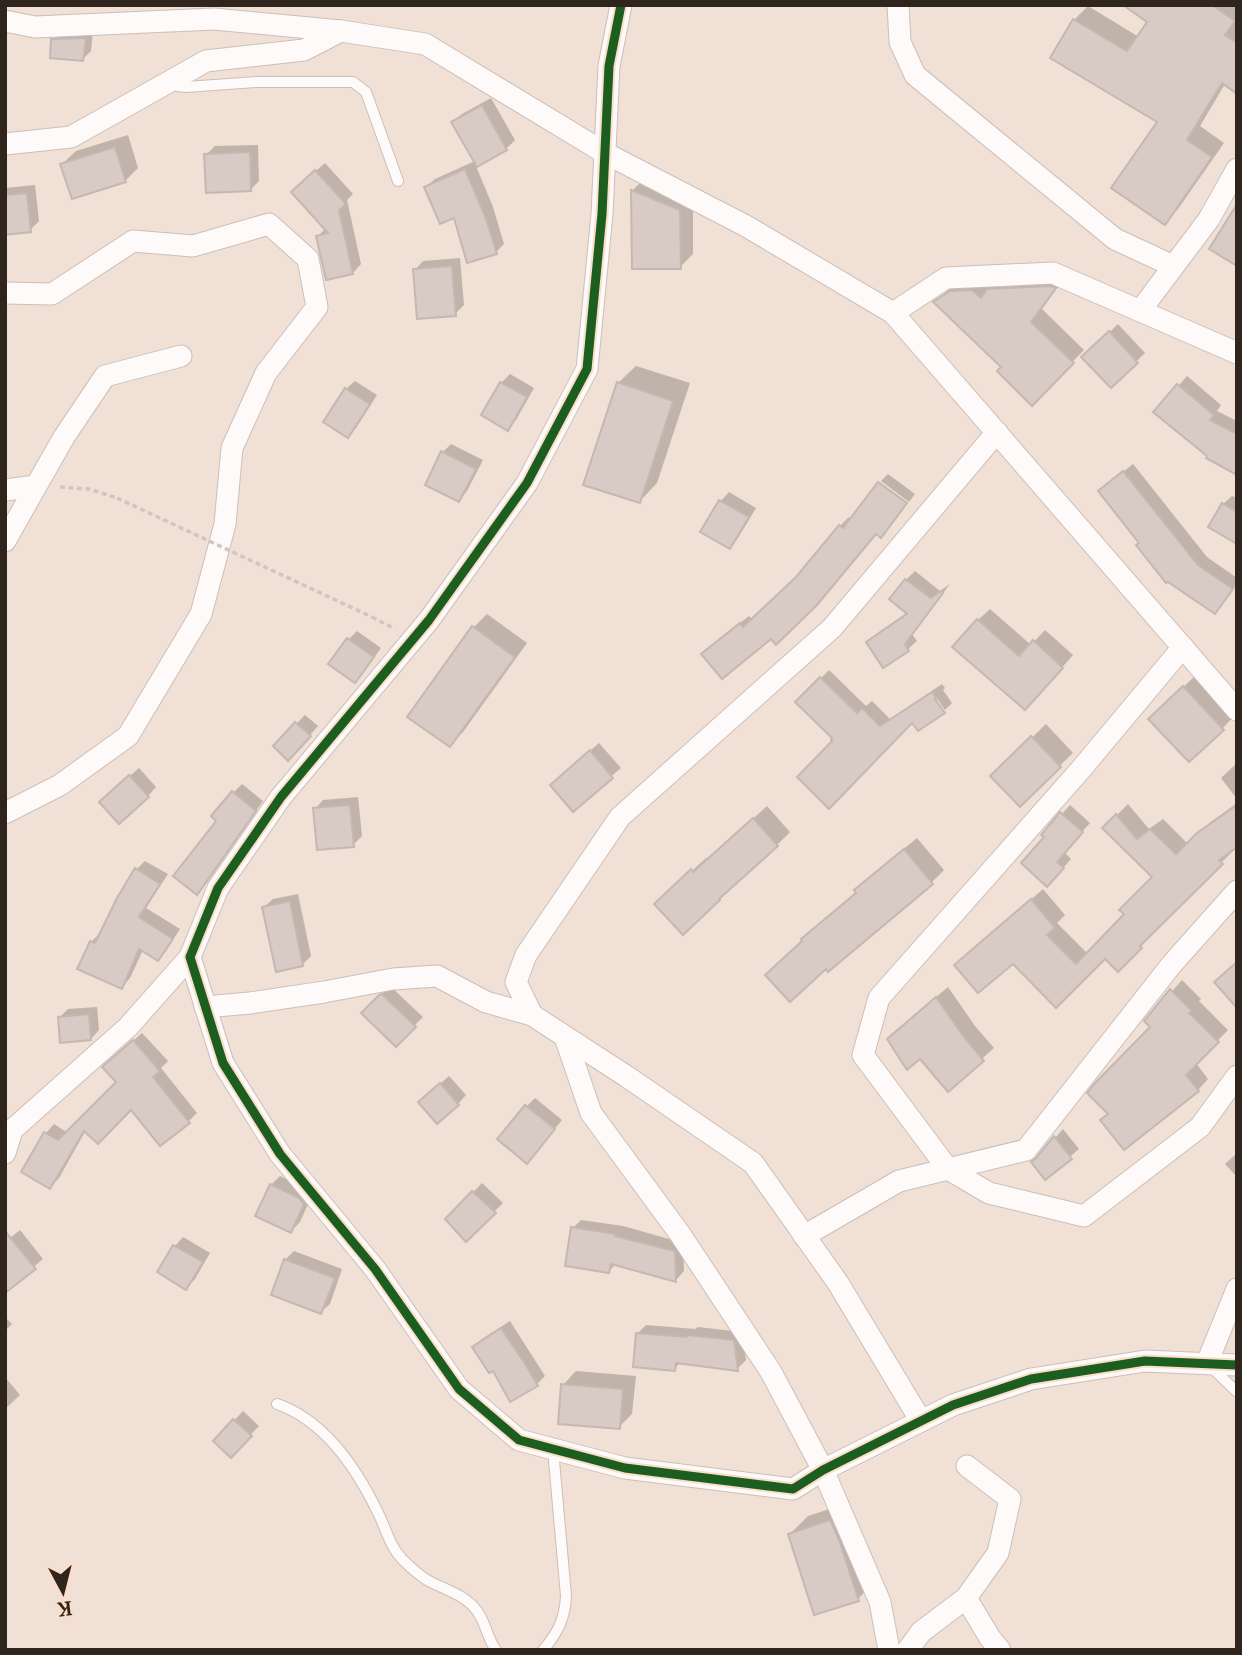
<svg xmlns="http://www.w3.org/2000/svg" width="1242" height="1655" font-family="Merriweather,serif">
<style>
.shadow{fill:#0003}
.building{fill:#d8cac4;stroke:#c5b7b1;stroke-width:2}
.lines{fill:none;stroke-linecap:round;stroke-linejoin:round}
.lane-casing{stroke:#ccbfb7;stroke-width:12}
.street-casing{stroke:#ccbfb7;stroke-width:23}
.path{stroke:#cdc6c3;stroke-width:3.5;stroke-dasharray:5 3.5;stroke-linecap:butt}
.lane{stroke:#fdfaf9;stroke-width:10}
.street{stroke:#fdfaf9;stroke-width:21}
.path-bridge{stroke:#cdc6c3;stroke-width:3.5;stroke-dasharray:5 3.5;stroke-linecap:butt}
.cycleway-casing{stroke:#fcddc9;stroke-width:13}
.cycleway{stroke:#1b5e20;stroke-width:9}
</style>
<rect width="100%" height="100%" fill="#f0e0d5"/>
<g class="shadow">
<path d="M1126,5H1237V92L1225,84L1200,126L1224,143L1178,209L1165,223L1160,121L1074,20L1088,6L1139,37L1149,22Z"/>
<path d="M93,30L91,51L83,59L53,40L62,31Z"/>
<path d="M491,98L515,140L506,149L476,166L493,207L504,244L496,252L426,187L435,179L475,161L454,122L462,114Z"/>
<path d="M128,135L138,168L125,181L62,164L76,151Z"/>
<path d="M258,145L259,181L251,189L206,155L215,146Z"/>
<path d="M325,163L353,194L347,200L361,264L353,273L318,236L326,228L301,184Z"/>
<path d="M646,177L693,197V254L680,267L634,268L633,190Z"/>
<path d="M35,185L39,221L30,230L5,233V188Z"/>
<path d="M460,258L464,305L455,314L415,270L423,261Z"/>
<path d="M1066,276L1042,309L1084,350L1032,403L1003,367L936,302L948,290L964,280Z"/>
<path d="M1118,324L1145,353L1111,386L1084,357Z"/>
<path d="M636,366L690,383L657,483L640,501L618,383Z"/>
<path d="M510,374L534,388L516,420L508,428L501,383Z"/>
<path d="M1187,376L1221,405L1217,411L1237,421V472L1209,456L1156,412Z"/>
<path d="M355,381L377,395L356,428L347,436L346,389Z"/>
<path d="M451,444L483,460L467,491L459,500L443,452Z"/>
<path d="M1133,464L1207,557L1237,578V584L1223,603L1215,611L1141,542L1109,483Z"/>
<path d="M888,474L915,494L909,502L881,481Z"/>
<path d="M878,484L906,505L881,535L877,532L771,637L712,645L749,616L753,620L799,576L840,526L849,517L851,520Z"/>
<path d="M729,492L756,508L738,538L729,547L721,501Z"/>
<path d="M1232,496L1237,498V542L1223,504Z"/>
<path d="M915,571L940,591L950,584L912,634L917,641L908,649L884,665L868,642L876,634L908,612L906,580Z"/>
<path d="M990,609L1031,645L1045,630L1073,655L1037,696L978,620Z"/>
<path d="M487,614L527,643L463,732L450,745L474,627Z"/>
<path d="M357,631L381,648L363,673L355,681L349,639Z"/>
<path d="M829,670L866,706L872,701L890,719L942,684L945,688L943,690L952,703L945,710L932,691L929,693L942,712L835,741V738L798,702Z"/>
<path d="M1197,674L1235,715L1222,729L1164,706Z"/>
<path d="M305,715L318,726L297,750L275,746Z"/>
<path d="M1046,724L1073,753L1020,804L992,776Z"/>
<path d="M599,743L621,768L573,809L561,776Z"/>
<path d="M1237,763V799L1221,778Z"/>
<path d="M139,768L156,787L148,796L110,793Z"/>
<path d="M242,784L263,801L206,884L197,892L218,820L234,792Z"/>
<path d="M358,797L362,836L353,845L315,809L323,800Z"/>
<path d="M1237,803V845L1231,849L1233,851L1150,933L1152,935L1118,969L1105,956L1056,1005L1013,961L968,954L1043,889L1065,915L1057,923L1088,954L1127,914L1155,877L1104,828L1128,804L1149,829L1163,819L1188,844L1211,822Z"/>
<path d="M1070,805L1090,823L1064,852L1071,859L1056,876L1047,837L1062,814Z"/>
<path d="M767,806L790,832L777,845L670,891L706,858L708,860Z"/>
<path d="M917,838L944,870L932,882L828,969L803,939L857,892L868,878Z"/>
<path d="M145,861L168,874L146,908L180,929L166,951L158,959L143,950L130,978L122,987L91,942L100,933L137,869Z"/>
<path d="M298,894L311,956L302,965L264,907L273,899Z"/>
<path d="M1182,980L1201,999L1199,1001L1228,1030L1196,1063L1208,1079L1198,1090L1110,1113L1153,1027L1146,1021Z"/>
<path d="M389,987H391L423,1017L396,1044L364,1013Z"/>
<path d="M948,987L975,1026L994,1048L948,1089L900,1028Z"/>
<path d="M97,1007L99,1030L91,1039L59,1018L68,1009Z"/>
<path d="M142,1033L168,1061L161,1068L197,1113L189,1121L132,1107L86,1130L59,1178L50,1187L46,1133L54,1124L68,1133L118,1082L113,1059Z"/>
<path d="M449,1076L466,1095L458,1104L429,1094Z"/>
<path d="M535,1098L562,1120L535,1153L526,1107Z"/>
<path d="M1063,1129L1079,1149L1046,1177L1042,1153Z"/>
<path d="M1237,1153V1177L1225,1164Z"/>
<path d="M280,1176L307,1189L312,1195L300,1222L291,1231L271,1185Z"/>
<path d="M482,1183L503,1203L466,1240L448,1219Z"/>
<path d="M581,1220L623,1226L683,1243L684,1271L676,1280L616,1264L609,1271L573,1228Z"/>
<path d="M20,1230L43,1259L6,1290L5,1242Z"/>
<path d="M183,1237L210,1253L195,1279L186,1288L159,1272L175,1246Z"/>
<path d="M294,1251L342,1269L330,1304L321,1312L285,1260Z"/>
<path d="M5,1317L12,1324L5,1331Z"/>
<path d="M510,1321L545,1376L537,1384L493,1368L474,1347L482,1339Z"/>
<path d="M646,1325L695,1329L698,1327L742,1332L746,1360L737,1369L681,1362L674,1369L637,1334Z"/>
<path d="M576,1371L636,1376L632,1414L619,1427L563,1385Z"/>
<path d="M5,1377L20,1395L5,1409Z"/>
<path d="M243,1411L259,1426L231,1455L215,1441Z"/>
<path d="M848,1503L875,1581L858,1599L790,1534L808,1516Z"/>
</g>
<g class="building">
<path d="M1123,5H1212L1235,21L1225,35L1237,43V94L1222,83L1187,140L1212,157L1165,225L1111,188L1157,122L1050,58L1073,19L1127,51L1147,22Z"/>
<path d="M86,38L83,61L50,58L51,39Z"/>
<path d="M482,105L507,150L477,167L451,122Z"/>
<path d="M115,147L126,182L72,199L60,164Z"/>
<path d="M250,152L251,191L206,193L204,154Z"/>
<path d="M465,169L485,216L497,254L467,263L454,218L440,224L424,187Z"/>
<path d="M315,170L346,204L339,210L353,274L326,280L316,236L328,233L291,192Z"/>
<path d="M631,190L680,210L681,269H632Z"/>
<path d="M27,193L31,232L5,235V195Z"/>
<path d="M1237,204V266L1209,249Z"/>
<path d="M452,266L456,316L417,319L413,269Z"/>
<path d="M1051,286L1056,288L1031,322L1074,363L1032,406L997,371L1001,367L933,302L950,291L972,290L981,298L987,289Z"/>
<path d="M1109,331L1138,363L1111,388L1081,357Z"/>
<path d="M500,382L527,397L508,431L481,415Z"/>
<path d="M617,382L673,401L640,503L583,485Z"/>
<path d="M1177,384L1214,415L1210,420L1237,434V475L1206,458L1207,456L1153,412Z"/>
<path d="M345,388L370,404L348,438L323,422Z"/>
<path d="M441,451L476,469L459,502L425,485Z"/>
<path d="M1123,471L1198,565L1233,589L1215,614L1168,582L1166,583L1136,545L1139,543L1098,491Z"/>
<path d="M878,482L907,503L881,538L876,534L817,605L776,645L771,639L722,679L701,654L740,623L743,627L796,577L839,525L843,528Z"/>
<path d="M719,500L749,517L730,549L700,532Z"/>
<path d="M1222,503L1237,512V544L1208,527Z"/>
<path d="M905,579L931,598L941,591L943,593L905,644L909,651L883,668L866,642L907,614L889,599Z"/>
<path d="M977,619L1019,656L1033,640L1063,668L1025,710L952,647Z"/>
<path d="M472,626L515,657L450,747L407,717Z"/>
<path d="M347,638L374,657L355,683L328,664Z"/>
<path d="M820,677L857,713L862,708L880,726L932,692L937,698L935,699L945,713L918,731L912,723L829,809L797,777L832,741L831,740L832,738L795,702Z"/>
<path d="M1183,686L1224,730L1189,762L1148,719Z"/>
<path d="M295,722L311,736L288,761L273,746Z"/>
<path d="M1031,736L1061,767L1020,807L990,776Z"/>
<path d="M590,750L613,778L573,812L550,785Z"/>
<path d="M129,775L149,797L119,824L99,802Z"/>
<path d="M232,791L256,811L197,895L173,876L216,821L211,816Z"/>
<path d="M350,805L354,847L317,850L313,808Z"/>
<path d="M1237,805V847L1219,860L1223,864L1140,946L1142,948L1118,972L1105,959L1056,1008L1013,964L978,993L954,965L1031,899L1055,928L1047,935L1076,964L1124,914L1119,910L1152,877L1102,828L1116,814L1137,839L1150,829L1176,854L1197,833Z"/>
<path d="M1060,812L1083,832L1057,862L1064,868L1047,887L1021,863L1044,837L1041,835Z"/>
<path d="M753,818L778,846L719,899L720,900L683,935L654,904L691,869L693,872Z"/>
<path d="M904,849L933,884L828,972L826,969L790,1002L765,975L802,941L801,939L856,893L854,890Z"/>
<path d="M135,868L160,884L139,917L173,939L158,961L139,949L122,989L77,969L90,941L95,943L117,898Z"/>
<path d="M290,901L303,966L276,972L262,907Z"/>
<path d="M1237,962V1008L1214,982Z"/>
<path d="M1170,989L1192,1011L1189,1013L1219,1042L1186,1075L1199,1091L1124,1150L1100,1120L1108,1114L1087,1093L1097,1081L1150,1027L1144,1021Z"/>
<path d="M382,994L416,1027L396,1047L361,1013L379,995Z"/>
<path d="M936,997L964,1037L984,1061L948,1092L920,1059L907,1070L887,1039Z"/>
<path d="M89,1014L91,1040L60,1043L58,1017Z"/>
<path d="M133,1040L160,1071L153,1077L190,1123L160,1146L131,1110L98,1144L84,1131L50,1189L21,1172L44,1132L58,1140L116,1082L102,1067Z"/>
<path d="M440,1083L459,1105L437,1124L418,1102Z"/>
<path d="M525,1105L555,1129L527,1164L497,1139Z"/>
<path d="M1054,1136L1072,1159L1045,1180L1031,1162L1036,1158Z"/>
<path d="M270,1184L299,1198L304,1204L291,1233L255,1216Z"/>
<path d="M472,1191L496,1213L466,1242L445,1219Z"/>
<path d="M571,1227L616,1234L615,1236L675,1251L676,1282L611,1264L609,1273L565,1266Z"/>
<path d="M5,1231L36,1269L5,1293Z"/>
<path d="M173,1245L203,1262L186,1290L157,1272Z"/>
<path d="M284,1259L335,1278L321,1314L271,1295Z"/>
<path d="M501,1328L524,1362L538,1386L510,1402L493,1371L489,1373L472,1347Z"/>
<path d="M636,1333L687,1337V1335L734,1340L738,1371L676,1363L675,1371L633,1367Z"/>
<path d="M561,1384L623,1389L620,1429L558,1424Z"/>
<path d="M233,1419L252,1436L231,1458L213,1441Z"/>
<path d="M830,1520L839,1540L859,1601L814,1615L788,1534Z"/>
</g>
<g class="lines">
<g class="lane-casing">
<g id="lane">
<path d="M170,85L186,87L257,82H353L366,92L398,181"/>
<path d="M1209,1365L1237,1392"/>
<path d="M277,1404C326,1421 359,1472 380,1517C387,1532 390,1546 402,1559C409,1566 419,1575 427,1580C443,1589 466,1595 477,1611C486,1623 487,1638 496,1650"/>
<path d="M543,1650C558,1633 565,1618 566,1596L553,1449"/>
</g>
</g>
<g class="street-casing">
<g id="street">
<path d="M621,5L609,66L602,214L587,369L527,483L429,620L281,797L218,888L190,957L223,1063L280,1154L375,1269L459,1389L519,1440L625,1468L793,1489L823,1470L953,1405L1031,1379L1145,1361L1237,1365"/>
<path d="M898,5L900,42L915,75L1115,239L1173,266"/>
<path d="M5,21L35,27L214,19L341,31L425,44L605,153L746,226L893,313L1237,710"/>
<path d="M5,144L71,137L206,61L304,50L341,31"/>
<path d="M5,293L52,294L133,241L193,246L269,224L308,259L317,307L266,373L232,448L225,524L201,614L128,736L60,785L5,813"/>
<path d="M1140,311L1209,219L1237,169"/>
<path d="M893,313L946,278L1053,273L1237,353"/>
<path d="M5,490L36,486"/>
<path d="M5,541L64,437L105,376L181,356"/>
<path d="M1183,647L1082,768L879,998L863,1055L948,1169L989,1193L1084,1216L1200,1127L1237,1076"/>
<path d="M205,1007L250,1003L324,992L393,979L437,976L486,1002L532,1015"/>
<path d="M565,1037L591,1113L680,1234L771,1372L823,1470L880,1602L889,1650"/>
<path d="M5,1153L12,1130L128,1027L190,957"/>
<path d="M804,1236L899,1181L1026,1150L1172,964L1237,891"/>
<path d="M1207,1363L1237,1289"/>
<path d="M921,1421L838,1283L753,1163L626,1076L532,1015L516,982L526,955L620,817L832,628L997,432"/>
<path d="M966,1598L990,1638L1000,1650"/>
<path d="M908,1650L921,1632L966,1598L998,1553L1010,1499L967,1466"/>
</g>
</g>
<g class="path">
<path d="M60,487L89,489L117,498"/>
<path d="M372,617L395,629"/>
</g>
<use href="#lane" class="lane"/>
<use href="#street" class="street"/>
<path class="path-bridge" d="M117,498L372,617"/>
<g class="cycleway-casing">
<path id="cycleway" d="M621,5L609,66L602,214L587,369L527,483L429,620L281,797L218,888L190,957L223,1063L280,1154L375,1269L459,1389L519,1440L625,1468L793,1489L823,1470L953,1405L1031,1379L1145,1361L1237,1365"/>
</g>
<use href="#cycleway" class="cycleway"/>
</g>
<rect width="1242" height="1655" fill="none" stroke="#30251d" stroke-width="14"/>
<g transform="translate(63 1592) rotate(173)" stroke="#fcddc9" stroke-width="5" paint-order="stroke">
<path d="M0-5L12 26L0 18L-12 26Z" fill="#30251d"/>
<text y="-10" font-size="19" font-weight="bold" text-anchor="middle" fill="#30251d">K</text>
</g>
</svg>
